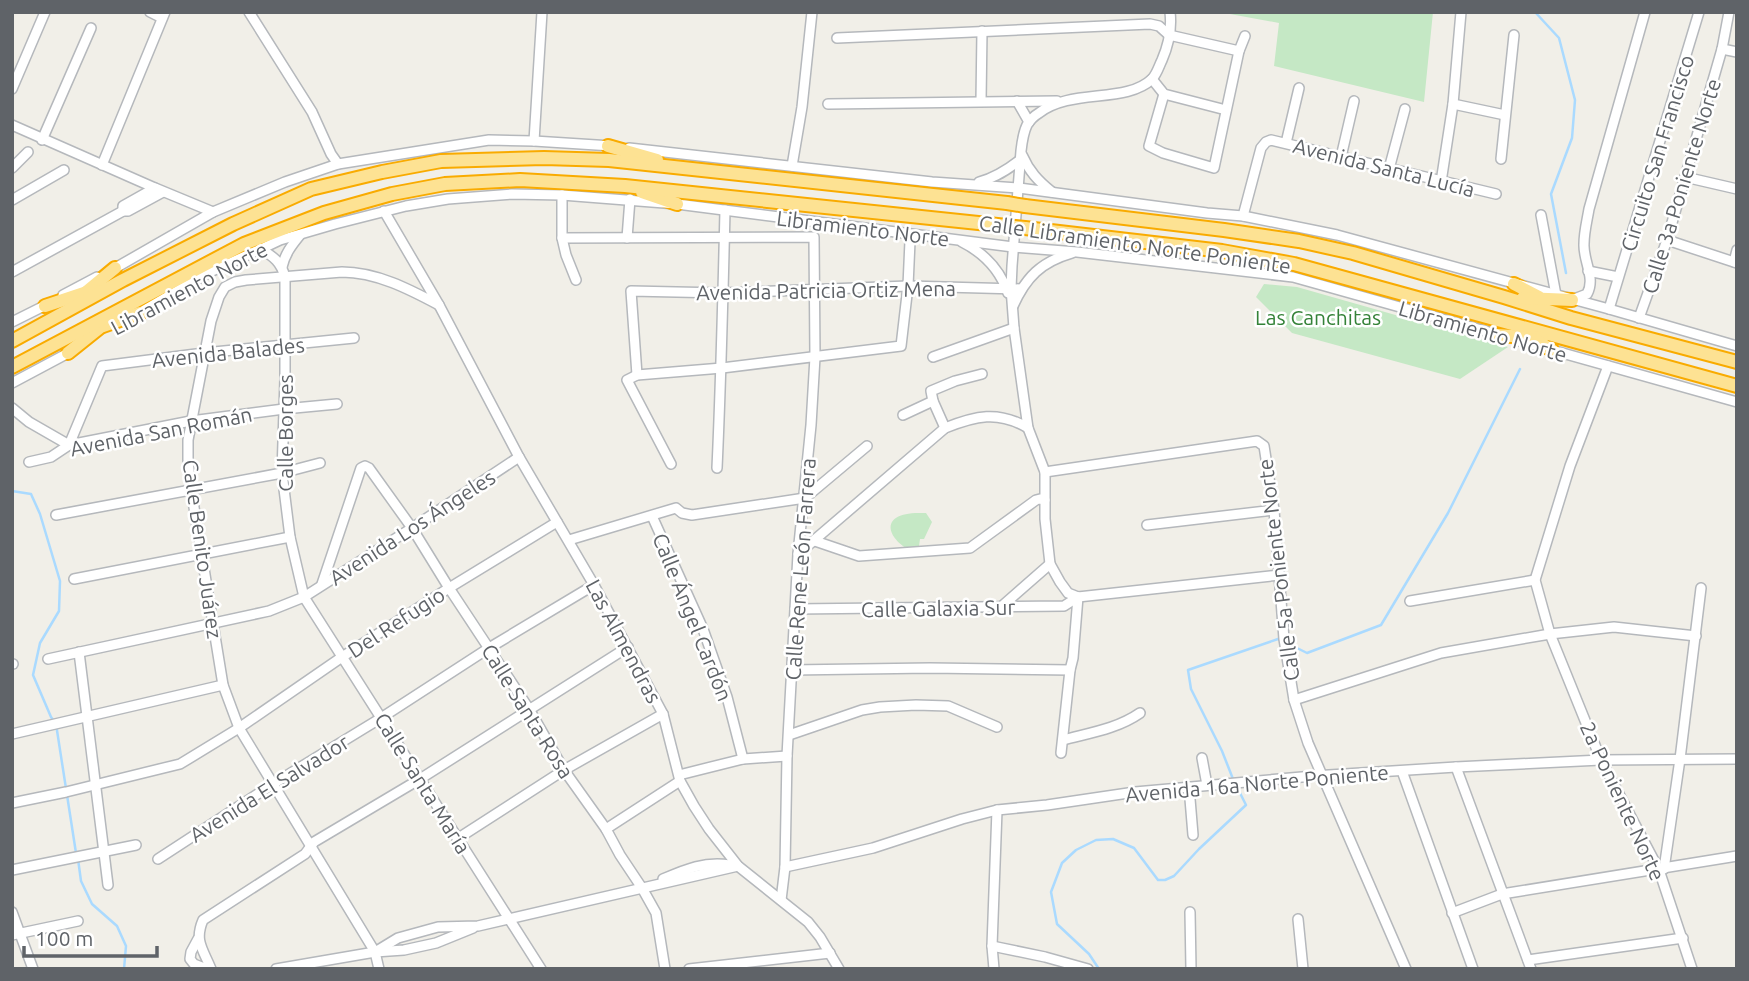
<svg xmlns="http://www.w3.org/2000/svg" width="1749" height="981" font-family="Ubuntu,sans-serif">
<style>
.green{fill:#c5e8c5}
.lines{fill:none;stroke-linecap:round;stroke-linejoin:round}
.stream{stroke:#aadaff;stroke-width:2.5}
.minor-casing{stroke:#b5b8bc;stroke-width:12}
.highway-casing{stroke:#f9ab00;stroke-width:16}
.minor{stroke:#fff;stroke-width:9}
.highway{stroke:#fde293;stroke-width:12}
.highway-bridge-casing{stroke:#f9ab00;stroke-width:16;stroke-linecap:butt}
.highway-bridge{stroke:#fde293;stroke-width:12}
.labels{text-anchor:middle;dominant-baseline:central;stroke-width:5;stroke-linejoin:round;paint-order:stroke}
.street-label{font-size:21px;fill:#5f6368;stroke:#fff}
.park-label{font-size:21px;fill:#348238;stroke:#fff}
</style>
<rect width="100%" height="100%" fill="#f1efe8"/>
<g class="green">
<path d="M1219,12H1433L1424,102L1274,66L1279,23Z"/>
<path d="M1264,284L1297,287L1508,347L1460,379L1292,333L1256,297Z"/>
<path d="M915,513H926L932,522L924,539H920L919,546L913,552C888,540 878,515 915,513Z"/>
</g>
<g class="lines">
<g class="stream">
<path d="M1535,12L1559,38L1575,100L1572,138L1551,194L1566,273"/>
<path d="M12,491L31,494L40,514L60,581L59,611L40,643L33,675L51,717L56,724L76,853"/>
<path d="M1287,643L1307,653L1381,625L1448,513L1520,369"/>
<path d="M1233,779L1222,751L1191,689L1188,670L1278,639L1281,641"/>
<path d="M78,859L81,881L92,904L117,926L126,946L124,969"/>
<path d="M1099,969L1089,954L1057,924L1051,892L1062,863L1076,850L1096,840L1113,839L1134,848L1158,880H1165L1174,876L1199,849L1246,805L1236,785"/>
</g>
<g class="minor-casing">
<g id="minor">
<path d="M150,12L162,18"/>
<path d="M249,12L312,112L331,154L338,164"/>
<path d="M837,38L1150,24L1159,26L1169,35L1239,51"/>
<path d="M1722,49L1737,52"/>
<path d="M1152,79L1164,94L1226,110"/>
<path d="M12,89L45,12"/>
<path d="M1164,94L1149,146L1163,153L1214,168L1239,51L1245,36"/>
<path d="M981,101L982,31"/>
<path d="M1017,101L1029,122"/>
<path d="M828,104L1057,101"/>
<path d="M1453,104L1505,115"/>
<path d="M12,125L155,188L213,212"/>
<path d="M42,140L91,28"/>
<path d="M534,141L542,12"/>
<path d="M1286,143L1299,88"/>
<path d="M629,148L932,182L1019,188L1207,213L1243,216L1337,235L1609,309L1737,346"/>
<path d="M1022,155C1029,171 1038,181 1052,192"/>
<path d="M1341,157L1354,101"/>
<path d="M1501,159L1514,35"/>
<path d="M102,165L165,12"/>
<path d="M792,166L802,107L812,12"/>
<path d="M12,168L28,152"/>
<path d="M1389,169L1405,109"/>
<path d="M1685,177L1737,189"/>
<path d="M979,182C995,178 1007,170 1020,160"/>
<path d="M1441,182L1453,104L1461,12"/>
<path d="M562,195V238L566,255L576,280"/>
<path d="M12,200L64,170"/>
<path d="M123,211V206L155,188"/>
<path d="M384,211L439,305L519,457L594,585L663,714L680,781L694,806L709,829L738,866L808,922L820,937L839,969"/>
<path d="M1541,215L1556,295"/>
<path d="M1243,216L1261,148L1266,142L1271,140L1496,194"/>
<path d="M562,238L814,237L815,357L811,425L798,554L795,609L787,756L785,867L781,900"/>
<path d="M627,238L630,199"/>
<path d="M1667,240L1737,263"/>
<path d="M962,242C984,253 1000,270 1008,293"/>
<path d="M261,249C274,257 281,262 285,277V379L282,473L290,537L304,597L541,969"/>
<path d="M1734,262L1737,250"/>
<path d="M282,267C285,254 291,246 300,235"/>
<path d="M110,271L213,212L285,182L338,164L489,140L534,141L612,146"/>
<path d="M1588,271L1618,277"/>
<path d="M12,272L123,211H128L163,192"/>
<path d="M63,295L97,277"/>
<path d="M1574,299L1587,294C1596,278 1583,261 1584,244C1584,232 1587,221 1589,209L1645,12"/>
<path d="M1013,306C1026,277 1041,262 1072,253"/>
<path d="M1609,309L1699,12"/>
<path d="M136,315L210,272L261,249L280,240L335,224L406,206L448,199L512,194L562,195L677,204L1013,247L1077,252L1293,277L1503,336"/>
<path d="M1639,318L1667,240L1722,49L1729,12"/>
<path d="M12,322L48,304"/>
<path d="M1516,340L1737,402"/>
<path d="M933,357L1014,328"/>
<path d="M1608,366L1570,466L1535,580L1550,634L1601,760L1659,870L1692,969"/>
<path d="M637,375L631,291L722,293L908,286L1021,289"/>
<path d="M12,383L72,351"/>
<path d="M12,408L29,422L69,445L102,366L204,353L354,338"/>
<path d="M903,415L933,401"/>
<path d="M945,428L933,401L931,391L955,381L982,374"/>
<path d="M29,462L51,457L69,445L191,421L284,409L337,404"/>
<path d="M671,464L627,380L637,375L722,368L901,346L908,286L910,241"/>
<path d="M717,468C721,382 723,296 725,210"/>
<path d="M1045,472L1257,441L1264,446L1274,510L1284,639L1294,700L1308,743L1406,969"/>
<path d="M56,515L282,473L320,463"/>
<path d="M652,516L703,629L727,697L743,759"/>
<path d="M1147,525L1274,510"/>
<path d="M569,540L676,508L682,513L692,515L805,498L867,446"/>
<path d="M815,541L859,556L970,548L1036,500L1040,499L1045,500"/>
<path d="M798,554L945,428C975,416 998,410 1028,428"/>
<path d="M74,579L290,537"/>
<path d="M322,584L361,468L365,466L369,468L412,528L449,588L529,709L564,770L606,829L620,855L642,888L656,913L665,969"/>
<path d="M1078,597L1068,593L1060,582L1050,564L1045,519V472L1028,428L1014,328L1011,288L1012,266L1021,151C1022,142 1023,133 1027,125C1030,120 1034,116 1039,113C1071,88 1126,104 1152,79C1157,74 1159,66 1162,60C1169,44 1172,29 1170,12"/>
<path d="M1410,601L1535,580"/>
<path d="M1001,607L1050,564"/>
<path d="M795,609L1064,606L1078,597L1280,575"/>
<path d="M79,652L108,885"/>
<path d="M48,659L269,611L304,597L412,528L519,457"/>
<path d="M12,664H13"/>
<path d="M791,670L930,668L1070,670"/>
<path d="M1294,700L1441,653L1550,634L1614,627L1696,636"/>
<path d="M12,734L223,685"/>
<path d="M789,735L862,710L880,707L916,705L948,706L997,727"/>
<path d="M1063,740C1089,733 1117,729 1140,713"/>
<path d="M1061,753L1070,670L1073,658L1078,597"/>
<path d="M1202,758L1207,785"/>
<path d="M1456,767L1531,969"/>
<path d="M1402,771L1473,969"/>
<path d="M679,775L743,759L787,756"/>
<path d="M1189,787L1193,835"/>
<path d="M12,803L66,792L180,764L239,728L342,657L449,588L557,522"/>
<path d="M606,829L680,781"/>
<path d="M457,839L564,770L663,714"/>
<path d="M158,859L273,784L381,718L489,648L594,585"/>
<path d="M785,867L873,848L962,819L997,810L1047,805L1135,792L1313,776L1456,767L1601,760L1737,759"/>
<path d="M1664,869L1680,759L1701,588"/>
<path d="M12,870L136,845"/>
<path d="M663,879C686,869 705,861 730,865"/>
<path d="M12,912L33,969"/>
<path d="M1190,912L1191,969"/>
<path d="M1452,913L1502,894L1737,856"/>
<path d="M1298,919L1303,969"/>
<path d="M12,935L78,921"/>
<path d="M198,939L191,952L190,959L194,964L207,969"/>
<path d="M992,946L1045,957L1088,969"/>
<path d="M375,952L398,938L438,927L478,926L738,866"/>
<path d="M1528,960L1683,938"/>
<path d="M211,969C203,949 194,941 203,920L305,854L314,842L420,779L628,647"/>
<path d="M276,969L375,952L404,950L436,943L473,928"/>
<path d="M379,969L375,952L239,728L223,685L191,489L188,460V440L211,321L219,297L225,287L235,282L246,280L342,272C376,272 409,289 439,305"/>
<path d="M689,969L830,953"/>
<path d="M994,969L992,946L997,810"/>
</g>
</g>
<g class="highway-casing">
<g id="highway">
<path d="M608,146L657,160"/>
<path d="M642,192L677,204"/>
<path d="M1025,206L1224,230L1299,241L1353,253L1504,297L1571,318L1737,362"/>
<path d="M1025,228L1222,251L1294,264L1737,386"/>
<path d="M1514,284L1539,297"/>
<path d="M86,292L115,268"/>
<path d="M1523,298L1572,300"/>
<path d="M45,306L93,290"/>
<path d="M103,326L140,313"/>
<path d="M1497,335L1542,338"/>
<path d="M1533,339L1552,350"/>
<path d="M12,341L123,280L233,224L311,189L382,172L441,161L544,158L609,160L1007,203"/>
<path d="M68,353L103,325"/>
<path d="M12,367L244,244L324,213L392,194L445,184L520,180L625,186L1007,226"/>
</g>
</g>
<use href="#minor" class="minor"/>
<use href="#highway" class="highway"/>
<g class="highway-bridge-casing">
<g id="highway-bridge">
<path d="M1007,203L1025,206"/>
<path d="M1007,226L1025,228"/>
</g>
</g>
<use href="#highway-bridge" class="highway-bridge"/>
</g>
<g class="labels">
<g class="street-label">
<text transform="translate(1657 153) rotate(-73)">Circuito San Francisco</text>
<text transform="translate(1384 167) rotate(14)">Avenida Santa Lucía</text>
<text transform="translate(1681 186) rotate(-73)">Calle 3a Poniente Norte</text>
<text transform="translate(863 228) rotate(7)">Libramiento Norte</text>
<text transform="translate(1135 244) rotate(8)">Calle Libramiento Norte Poniente</text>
<text transform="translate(189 288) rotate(-28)">Libramiento Norte</text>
<text transform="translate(826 290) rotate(-1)">Avenida Patricia Ortiz Mena</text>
<text transform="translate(1483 331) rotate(16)">Libramiento Norte</text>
<text transform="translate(228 352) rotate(-6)">Avenida Balades</text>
<text transform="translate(161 431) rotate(-11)">Avenida San Román</text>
<text transform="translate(285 433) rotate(-90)">Calle Borges</text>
<text transform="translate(412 527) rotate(-33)">Avenida Los Ángeles</text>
<text transform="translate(203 549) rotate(82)">Calle Benito Juárez</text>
<text transform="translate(800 569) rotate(-86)">Calle Rene León Farrera</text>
<text transform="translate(1278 570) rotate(-97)">Calle 5a Poniente Norte</text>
<text transform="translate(938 608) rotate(-1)">Calle Galaxia Sur</text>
<text transform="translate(693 617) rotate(68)">Calle Ángel Cardón</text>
<text transform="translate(396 622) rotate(-33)">Del Refugio</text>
<text transform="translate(624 641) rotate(62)">Las Almendras</text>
<text transform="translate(528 711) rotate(58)">Calle Santa Rosa</text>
<text transform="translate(423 783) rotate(58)">Calle Santa María</text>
<text transform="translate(1257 783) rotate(-5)">Avenida 16a Norte Poniente</text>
<text transform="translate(269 788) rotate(-32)">Avenida El Salvador</text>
<text transform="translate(1623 801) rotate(65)">2a Poniente Norte</text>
</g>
<g class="park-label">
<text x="1318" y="317">Las Canchitas</text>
</g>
</g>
<rect width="1749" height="981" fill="none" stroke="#5f6368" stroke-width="28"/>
<path d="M24 946v10h133v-10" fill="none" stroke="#5f6368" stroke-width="3.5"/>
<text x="35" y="946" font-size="21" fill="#5f6368" stroke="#ffffff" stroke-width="5" paint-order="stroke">100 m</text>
</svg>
